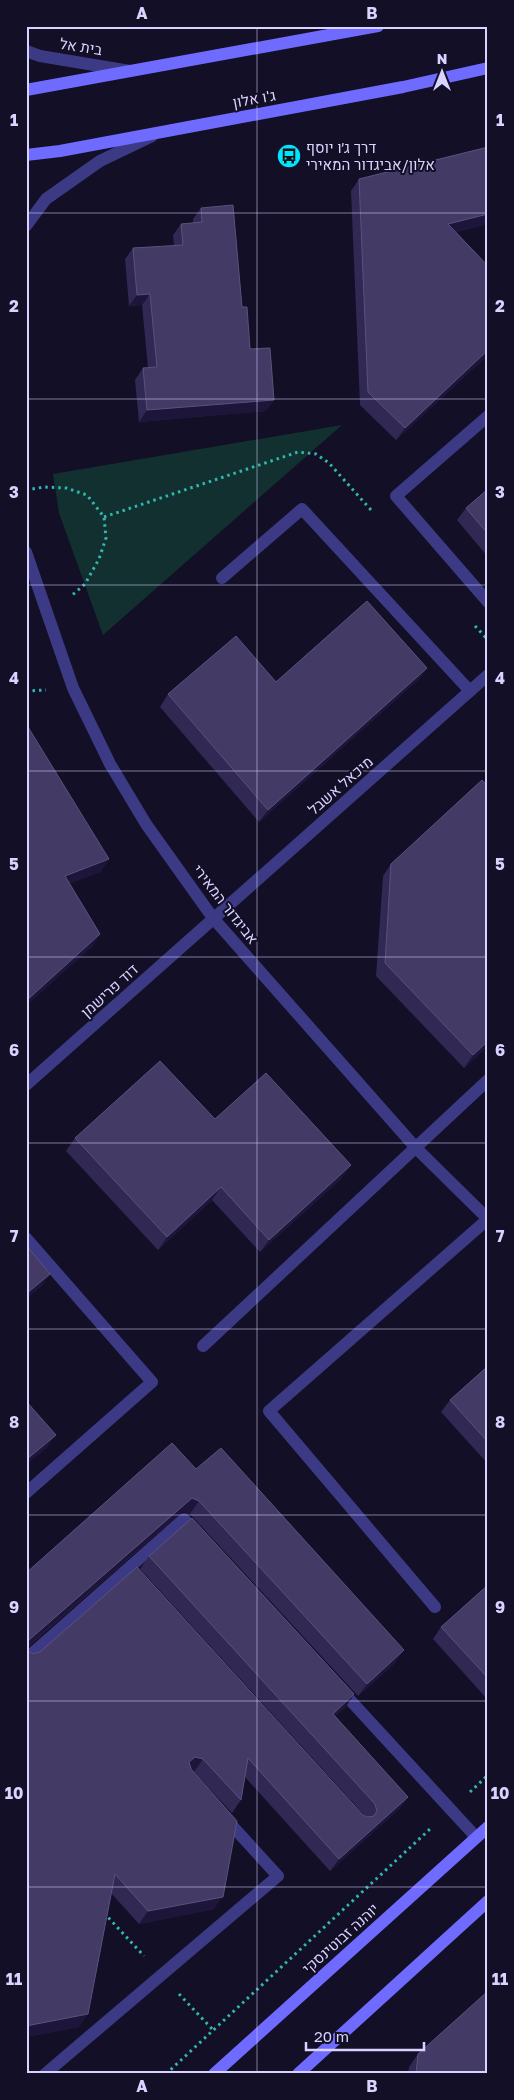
<svg xmlns="http://www.w3.org/2000/svg" width="514" height="2100" font-family="'Golos Text',Heebo,sans-serif">
<style>
.green{fill:#12302f}
.lines{fill:none;stroke-linecap:round;stroke-linejoin:round}
.path{stroke:#2fb8b0;stroke-width:3;stroke-dasharray:2.5 4;stroke-linecap:butt}
.lane{stroke:#3d3a85;stroke-width:12}
.street{stroke:#3d3a85;stroke-width:12}
.secondary{stroke:#6f6bff;stroke-width:12}
.wall{fill:#312854}
.shaded-wall{fill:#1d163a}
.building{fill:#433a66;stroke:#5a527e}
.grid{fill:none;stroke:#d9d4ff;stroke-width:1;stroke-opacity:0.55}
.labels{text-anchor:middle;dominant-baseline:central;stroke-width:4;stroke-linejoin:round;paint-order:stroke}
.street-label{font-size:15px;fill:#d9d4ff;stroke:#130f26}
.poi-label{font-size:15px;fill:#d9d4ff;stroke:#130f26;text-anchor:start}
.neatline{fill:none;stroke:#d9d4ff;stroke-width:2}
.grid-label{font-size:16px;text-anchor:middle;font-weight:bold;fill:#d9d4ff}
</style>
<rect width="100%" height="100%" fill="#130f26"/>
<path class="green" d="M342,425L103,635L59,513L53,474Z"/>
<g class="lines">
<g class="path">
<path d="M26,490L44,487L66,488L87,495L104,517L106,538L99,559L85,584L70,597"/>
<path d="M104,517L298,452L316,454L329,463L371,510"/>
<path d="M475,626L488,640"/>
<path d="M26,691L46,690"/>
<path d="M470,1792L488,1775"/>
<path d="M104,1913L144,1956"/>
<path d="M179,1994L214,2031"/>
<path d="M166,2074L430,1829"/>
</g>
<g class="lane">
<path d="M488,416L396,496L488,602"/>
<path d="M222,578L302,509L470,691"/>
<path d="M26,1238L152,1382L26,1493"/>
<path d="M203,1346L488,1080"/>
<path d="M435,1607L269,1411L488,1219"/>
<path d="M26,1659L184,1519L199,1535"/>
<path d="M339,1688L476,1837"/>
<path d="M45,2074L278,1876L224,1817"/>
</g>
<g class="street">
<path d="M26,51L40,56L130,71"/>
<path d="M26,226L46,199L100,161L152,136"/>
<path d="M26,552L73,688L110,764L146,824L213,918L416,1148L488,1219"/>
<path d="M26,1085L488,675"/>
</g>
<g class="secondary">
<path d="M26,90L378,26"/>
<path d="M26,155L60,151L403,87L488,68"/>
<path d="M214,2074L488,1827"/>
<path d="M298,2074L488,1901"/>
</g>
</g>
<g class="wall">
<path d="M488,147V224L456,232L488,266V355L396,440L360,405L351,191L359,179Z"/>
<path d="M201,208L242,307L250,349L274,400L266,411L139,422L135,380L143,368H148L142,305L129,306L125,259L133,248L174,246L173,235L181,224L193,223V219Z"/>
<path d="M488,489V557L457,520L466,508Z"/>
<path d="M427,668L418,680L259,822L160,707L168,694L276,682Z"/>
<path d="M488,786V1046L464,1068L376,976L383,876L391,864Z"/>
<path d="M215,1119L342,1178L260,1252L212,1200L158,1250L66,1151L75,1138Z"/>
<path d="M488,1366V1464L441,1412L450,1400Z"/>
<path d="M196,1469L395,1663L358,1696L190,1514L183,1511L28,1647V1651L33,1654L40,1652L366,1817L140,1569L149,1556L346,1707L335,1716L408,1797L399,1809L330,1871L245,1777L241,1800L232,1813L194,1772L192,1771L214,1909L139,1924L111,1893L79,2027L26,2037V1573Z"/>
<path d="M488,1585V1700L433,1639L441,1627Z"/>
<path d="M418,2054L488,2074H408L409,2067Z"/>
</g>
<g class="shaded-wall">
<path d="M488,214V224L439,236L448,224Z"/>
<path d="M150,294L142,305L129,306L137,295Z"/>
<path d="M488,350V355L396,440L405,428Z"/>
<path d="M274,400L266,411L139,422L147,410Z"/>
<path d="M427,668L418,680L259,822L268,810Z"/>
<path d="M109,859L101,872L56,889L65,876Z"/>
<path d="M100,934L92,947L26,1006V1001Z"/>
<path d="M488,1041V1046L464,1068L473,1055Z"/>
<path d="M351,1165L342,1178L260,1252L269,1240Z"/>
<path d="M221,1187L212,1200L158,1250L167,1237Z"/>
<path d="M50,1274L42,1286L26,1299V1294Z"/>
<path d="M56,1435L47,1448L26,1465V1460Z"/>
<path d="M192,1498L199,1501L190,1514L183,1511L26,1648V1645L29,1640Z"/>
<path d="M404,1650L395,1663L358,1696L367,1684Z"/>
<path d="M354,1694L346,1707L324,1726L333,1714Z"/>
<path d="M195,1757L203,1759L194,1772L186,1769L189,1762Z"/>
<path d="M408,1797L399,1809L330,1871L339,1859Z"/>
<path d="M223,1897L214,1909L139,1924L148,1911Z"/>
<path d="M88,2014L79,2027L26,2037V2026Z"/>
</g>
<g class="building">
<path d="M488,147V214L448,224L488,266V350L405,428L368,392L359,179Z"/>
<path d="M233,205L242,307H247L250,349L270,348L274,400L147,410L143,368L157,367L150,294L137,295L133,248L183,245L181,224L202,222L201,208Z"/>
<path d="M488,489V534L466,508Z"/>
<path d="M367,601L427,668L268,810L168,694L236,636L276,682Z"/>
<path d="M28,727L109,859L65,876L100,934L26,1001V729Z"/>
<path d="M482,780L488,786V1041L473,1055L385,963L391,864Z"/>
<path d="M160,1061L215,1119L266,1073L351,1165L269,1240L221,1187L167,1237L75,1138Z"/>
<path d="M26,1245L50,1274L26,1294Z"/>
<path d="M488,1366V1442L450,1400Z"/>
<path d="M26,1401L56,1435L26,1460Z"/>
<path d="M172,1443L196,1469L221,1448L404,1650L367,1684L199,1501L192,1498L29,1640L27,1644L28,1651L33,1654L40,1652L137,1567L363,1815L367,1817L374,1816L377,1811L375,1804L149,1556L192,1518L354,1694L333,1714L408,1797L339,1859L248,1758L241,1800L203,1759L195,1757L189,1762L191,1769L237,1821L223,1897L148,1911L115,1874L88,2014L26,2026V1573Z"/>
<path d="M488,1585V1678L441,1627Z"/>
<path d="M488,1991V2074H416L418,2054Z"/>
</g>
<path class="grid" d="M257,26V2074M26,213H488M26,399H488M26,585H488M26,771H488M26,957H488M26,1143H488M26,1329H488M26,1515H488M26,1701H488M26,1887H488"/>
<defs>
<g id="bus-disc" transform="scale(1.25)"><circle r="9.5" fill="#00e5ff" stroke="#130f26"/><path d="M-5-6H5V4H4V6H2V4H-2V6H-4V4H-5ZM-3.5-4V0h7V-4ZM-3.5 1.2v1.5H-2V1.2ZM2 1.2v1.5H3.5V1.2Z" fill="#111"/></g>
</defs>
<g fill-rule="evenodd">
<use href="#bus-disc" x="289" y="156"/>
</g>
<g class="labels">
<g class="street-label">
<text transform="translate(81 46) rotate(9)">בית אל</text>
<text transform="translate(254 98) rotate(-10)">ג'ו אלון</text>
<text transform="translate(340 785) rotate(-41)">מיכאל אשבל</text>
<text transform="translate(226 904) rotate(52)">אביגדור המאירי</text>
<text transform="translate(109 990) rotate(-42)">דוד פרישמן</text>
<text transform="translate(340 1938) rotate(-42)">יוהנה זבוטינסקי</text>
</g>
<g class="poi-label">
<text x="306" y="147">דרך ג׳ו יוסף<tspan x="306" dy="17">אלון/אביגדור המאירי</tspan></text>
</g>
</g>
<rect width="514" height="2100" fill="none" stroke="#130f26" stroke-width="55"/>
<g transform="translate(442 72)" stroke="#130f26" stroke-width="4" paint-order="stroke">
<path d="M0-4L9 19L0 12L-9 19Z" fill="#d9d4ff"/>
<text y="-8" font-size="14" font-weight="bold" text-anchor="middle" fill="#d9d4ff">N</text>
</g>
<path d="M306 2042v8h118v-8" fill="none" stroke="#d9d4ff" stroke-width="2.5"/>
<text x="314" y="2042" font-size="15" fill="#d9d4ff" stroke="#130f26" stroke-width="4" paint-order="stroke">20 m</text>
<rect x="28" y="28" width="458" height="2044" class="neatline"/>
<g class="grid-label">
<text x="142" y="19">A</text>
<text x="372" y="19">B</text>
<text x="14" y="126">1</text>
<text x="500" y="126">1</text>
<text x="14" y="312">2</text>
<text x="500" y="312">2</text>
<text x="14" y="498">3</text>
<text x="500" y="498">3</text>
<text x="14" y="684">4</text>
<text x="500" y="684">4</text>
<text x="14" y="870">5</text>
<text x="500" y="870">5</text>
<text x="14" y="1056">6</text>
<text x="500" y="1056">6</text>
<text x="14" y="1242">7</text>
<text x="500" y="1242">7</text>
<text x="14" y="1428">8</text>
<text x="500" y="1428">8</text>
<text x="14" y="1613">9</text>
<text x="500" y="1613">9</text>
<text x="14" y="1799">10</text>
<text x="500" y="1799">10</text>
<text x="14" y="1985">11</text>
<text x="500" y="1985">11</text>
<text x="142" y="2092">A</text>
<text x="372" y="2092">B</text>
</g>
</svg>
